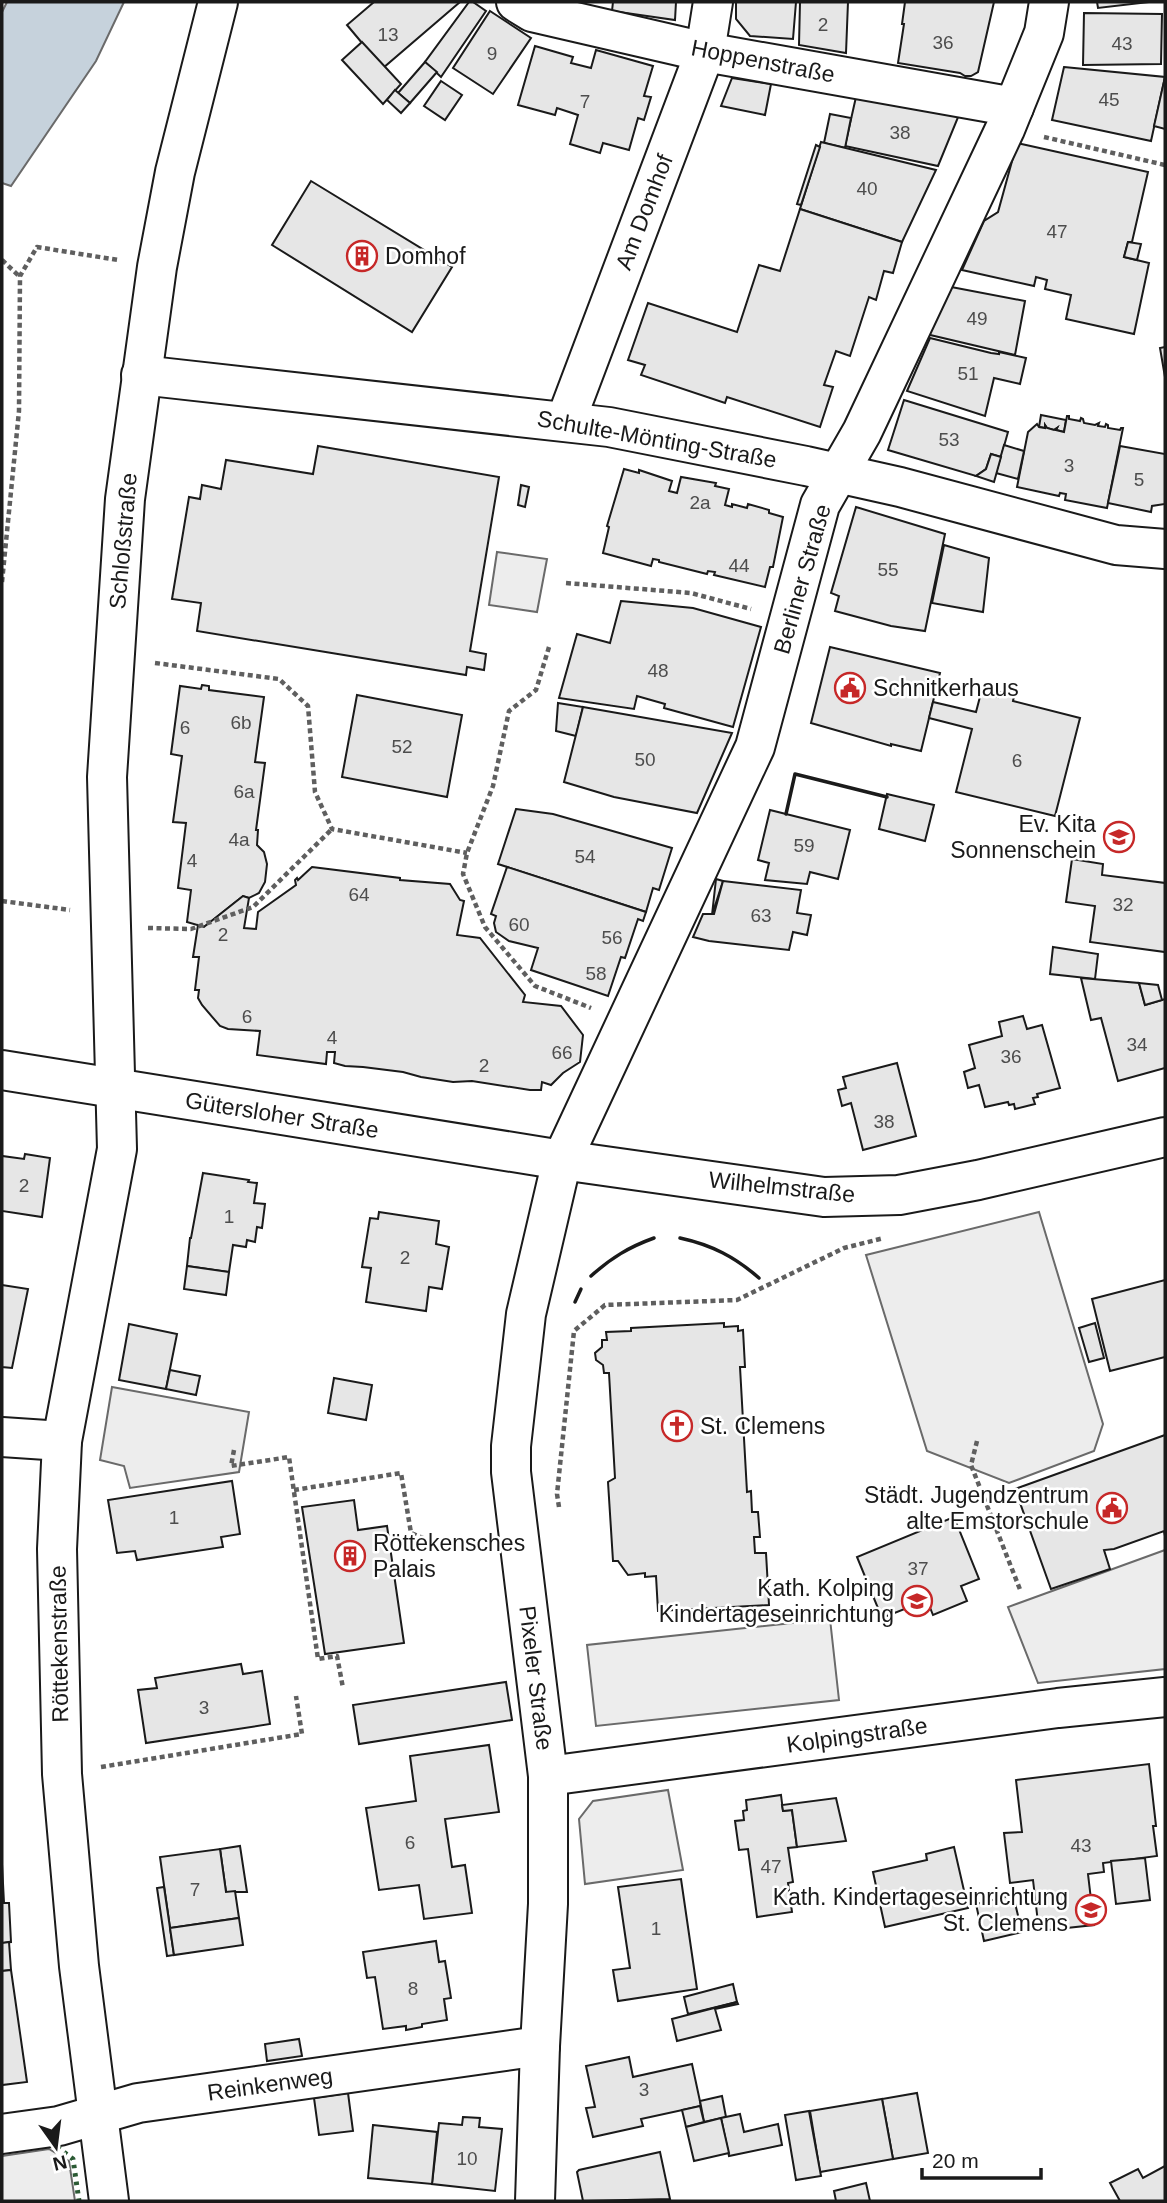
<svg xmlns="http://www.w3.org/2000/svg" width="1167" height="2203" font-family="Arial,sans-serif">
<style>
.parking{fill:#ededed;stroke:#6a6a6a;stroke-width:2}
.water{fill:#c6d2dc;stroke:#6a6a6a;stroke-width:2}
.building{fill:#e6e6e6;stroke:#1a1a1a;stroke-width:2}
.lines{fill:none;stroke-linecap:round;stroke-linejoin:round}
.minor-casing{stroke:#1a1a1a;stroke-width:42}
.major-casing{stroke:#1a1a1a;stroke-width:42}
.path{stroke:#5f5f5f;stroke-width:4.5;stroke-dasharray:5 3.5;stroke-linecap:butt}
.minor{stroke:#fff;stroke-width:38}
.major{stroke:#fff;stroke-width:38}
.hedge{stroke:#2b5a34;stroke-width:5;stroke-dasharray:3.5 5;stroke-linecap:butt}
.wall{stroke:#1a1a1a;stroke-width:3.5}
.labels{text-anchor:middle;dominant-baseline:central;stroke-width:5;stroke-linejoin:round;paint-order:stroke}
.number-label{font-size:19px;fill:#4d4d4d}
.street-label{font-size:23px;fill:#1a1a1a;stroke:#fff}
.poi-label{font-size:23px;fill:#1a1a1a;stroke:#fff;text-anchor:start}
</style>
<rect width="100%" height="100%" fill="#fff"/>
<g class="parking">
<path d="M497,552L547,559L537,612L489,605Z"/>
<path d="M1039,1212L1103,1424L1094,1451L1009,1483L927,1451L866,1255Z"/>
<path d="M112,1387L249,1412L239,1472L130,1488L124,1466L100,1460Z"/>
<path d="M1165,1550V1669L1038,1683L1008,1607Z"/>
<path d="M830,1619L839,1700L596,1726L587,1645Z"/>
<path d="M668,1790L683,1870L585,1884L579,1819L593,1801Z"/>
<path d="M49,2149L69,2161L75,2201H2V2156Z"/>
</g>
<path class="water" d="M7,2H124L96,61L11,186L2,183V12Z"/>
<g class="building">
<path d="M374,2H460L383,68L347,25Z"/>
<path d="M469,2H473L486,11L441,77L425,62Z"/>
<path d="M613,2H676L675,20L612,11Z"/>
<path d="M736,2H796L793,39L750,36L736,19Z"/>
<path d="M800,2H848L846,53L799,45Z"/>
<path d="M905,2H994L978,72L971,76H965L960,73L898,63L904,24H902Z"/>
<path d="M1097,2H1149L1098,8Z"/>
<path d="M490,11L531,38L493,94L453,68Z"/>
<path d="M1084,13L1162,14L1161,64L1083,65Z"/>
<path d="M362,42L401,84L383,104L342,60Z"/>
<path d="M535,46L573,57L571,63L591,68L596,50L653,66L644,96L651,97L644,120L638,118L629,150L603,143L600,153L570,144L578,115L557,108L555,115L518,105Z"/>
<path d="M425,62L437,72L410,103L398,93Z"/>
<path d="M1064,67L1165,77L1151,141L1052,120Z"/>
<path d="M1165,77V129L1154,126Z"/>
<path d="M732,78L771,84L765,115L721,106Z"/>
<path d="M441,81L462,95L445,120L424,106Z"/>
<path d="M858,88L961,110L938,166L845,146Z"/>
<path d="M395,90L410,103L401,113L387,100Z"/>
<path d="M830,114L851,118L845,148L824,143Z"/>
<path d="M821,142L936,170L902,242L800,209Z"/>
<path d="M1017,143L1148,172L1132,242H1128L1124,257L1149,263L1134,334L1066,319L1071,295L1045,289L1047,280L1036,277L1034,286L962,270L984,221L998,212Z"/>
<path d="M816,145L820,147L801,205L797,204Z"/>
<path d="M311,181L452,267L412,332L272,245Z"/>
<path d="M800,209L902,242L893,273L884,271L876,300L869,297L850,356L836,351L824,385L833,387L820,427L727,397L725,403L641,375L645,365L628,360L648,303L737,332L759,265L780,271Z"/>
<path d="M1128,242L1141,244L1137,260L1124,257Z"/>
<path d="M946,286L1025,301L1015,355L926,334Z"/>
<path d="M930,338L991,353L999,354V352L1026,358L1020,384L994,378L985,416L907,391Z"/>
<path d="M1165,347V377L1160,348Z"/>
<path d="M904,400L1008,432L1001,457L991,454L986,469L976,476L888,450Z"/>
<path d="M1041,415L1066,420L1064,432L1056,430L1057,428L1054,430L1047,428L1045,425V428L1039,427Z"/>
<path d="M1067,416H1069V419L1080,421L1081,418L1083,419L1084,423L1095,425L1099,423L1098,426L1105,427L1106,424L1108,425V428L1120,430L1121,428H1123L1107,508L1065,500L1066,494L1060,493L1059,496L1017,487L1028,432L1037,424L1039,427L1045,428V425L1047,428L1054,430L1057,428L1056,430L1064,432Z"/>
<path d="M1004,445L1024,451L1018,479L996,473Z"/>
<path d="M318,446L499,477L470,651L486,654L484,670L467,667L466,675L197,631L201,603L172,599L189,497L200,499L202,485L221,489L226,460L313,474Z"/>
<path d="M1120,446L1165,454V504L1152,506L1151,512L1108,503Z"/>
<path d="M991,454L1001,457L994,482L976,476L986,469Z"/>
<path d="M624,469L639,473V470L672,481L669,491L677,493L681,477L716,483L715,486L729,489L725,505L732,507V504L747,508L748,504L769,510V513L783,517L773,567H770L765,587L714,575L715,572L708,571L707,574L659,562V560L653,559L651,566L603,553L609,527L607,526Z"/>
<path d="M521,485L529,487L525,507L518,505Z"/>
<path d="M856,507L945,534L925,631L891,626L835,611L839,596L831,593Z"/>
<path d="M944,545L989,558L983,612L932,603Z"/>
<path d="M621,601L693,608L761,627L733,727L664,708L665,704L637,696L634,709L559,698L577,634L610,643Z"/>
<path d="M830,647L940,673L921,751L891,744V746L811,723Z"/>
<path d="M202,685L209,686V690L264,697L255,762L265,763L256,830H258L257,845L264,852L267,864L265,882L259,893L249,898L243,896L204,927L187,922L191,890L178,888L186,823L173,822L182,756L171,754L180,686L201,689Z"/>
<path d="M999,692L1014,696L1013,701L1080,718L1055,816L956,792L972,729L929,718L933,702L976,712L981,693L998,697Z"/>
<path d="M357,695L462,715L447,797L342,777Z"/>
<path d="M558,703L583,707L576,736L556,731Z"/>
<path d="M583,707L732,733L697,813L614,797L564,782Z"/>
<path d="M887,794L934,805L925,841L879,829Z"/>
<path d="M516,809L553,814L672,848L659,890L653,888L646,912L498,864Z"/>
<path d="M770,810L850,830L838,879L810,872L807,884L765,880L769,863L758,860Z"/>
<path d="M1072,859L1103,864L1102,875L1165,883V952L1090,942L1095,906L1066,902Z"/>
<path d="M312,867L400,878V880L450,884L460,900L464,901L457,935L480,938L525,995L523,1002L561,1006L583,1035L580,1062L563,1073L551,1085L542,1082L541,1090H530L472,1081L453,1082L421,1077L403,1072L363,1067L345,1066L334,1063L335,1052H327L326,1064L257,1055L260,1031L228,1029L220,1026L202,1005L198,998L199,990H195L199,957H193L198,925L204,927L243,896L249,898L244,928L256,929L258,912L296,885L295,880L297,878L298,880Z"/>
<path d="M507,867L646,912L643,921L638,919L625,958L621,957L608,996L531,970L538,948L509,941L496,932L494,923L496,916L491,914Z"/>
<path d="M716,879L723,881L712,915Z"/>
<path d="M723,881L801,890L797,913L811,915L807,935L793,932L789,950L709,941L693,937L703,914H714Z"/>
<path d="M1053,947L1098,954L1095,979L1050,974Z"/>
<path d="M1081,978L1139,983L1145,1005L1165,999V1068L1118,1081L1101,1018L1091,1020Z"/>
<path d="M1139,983L1158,985L1162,1000L1145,1005Z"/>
<path d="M1023,1016L1027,1029L1042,1025L1060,1088L1037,1094L1038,1097L1033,1098L1035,1104L1015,1109L1014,1104L1009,1105L1008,1102L985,1107L979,1085L968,1088L964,1072L975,1068L969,1045L1002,1036L999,1022Z"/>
<path d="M897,1063L916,1136L863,1150L851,1103L842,1106L838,1090L846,1088L843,1077Z"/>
<path d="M25,1154L50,1158L42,1217L2,1211V1156L24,1159Z"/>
<path d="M203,1173L249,1180L248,1182L257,1183L254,1203L265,1204L262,1228L257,1227L255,1242L247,1240L246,1247L233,1245L229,1272L187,1266L190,1238H191Z"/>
<path d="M379,1212L439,1221L436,1244L449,1247L442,1289L429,1287L426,1311L366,1302L371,1268L362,1267L370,1218L378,1219Z"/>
<path d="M187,1266L229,1272L226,1295L184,1289Z"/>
<path d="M1165,1280V1357L1110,1371L1092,1299Z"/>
<path d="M2,1285L28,1289L12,1368L2,1367Z"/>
<path d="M724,1323V1327L738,1326V1331L743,1330L745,1367H740L747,1492L751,1491L752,1512H758L760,1537H754L755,1553H766L769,1605L658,1611L656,1576L645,1577V1573L628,1575L618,1561H613L608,1482L615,1478L609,1373H604L603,1365L596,1360L595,1353L602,1347V1340H607L606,1332L631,1331V1328Z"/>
<path d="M1095,1323L1104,1358L1089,1362L1079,1328Z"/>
<path d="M129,1324L177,1334L166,1389L119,1380Z"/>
<path d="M170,1370L200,1376L196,1395L166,1389Z"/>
<path d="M334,1378L372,1385L366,1420L328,1413Z"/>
<path d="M1165,1435V1536L1164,1531L1114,1549L1104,1550L1110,1569L1051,1589L1015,1489Z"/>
<path d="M232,1481L240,1534L221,1537L223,1547L137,1560L135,1551L117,1553L108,1500Z"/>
<path d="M354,1500L358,1530L387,1526L404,1643L325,1654L302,1507Z"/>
<path d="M954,1517L979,1579L961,1586L967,1601L933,1615L927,1600L882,1618L857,1557Z"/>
<path d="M241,1664L243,1674L262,1671L270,1724L146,1743L138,1690L157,1688L155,1678Z"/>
<path d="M506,1682L512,1720L359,1744L353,1705Z"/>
<path d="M489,1745L499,1812L445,1819L452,1867L465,1865L472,1913L424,1919L419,1885L379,1890L366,1808L416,1801L410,1756Z"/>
<path d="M1149,1764L1156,1826H1153L1157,1856L1103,1863L1104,1872L1088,1874L1094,1925L1039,1931L1033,1880L1010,1883L1004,1833L1022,1832L1016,1780Z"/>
<path d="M781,1795L783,1811L792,1810L797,1847L788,1848L793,1882L788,1883L792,1912L757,1917L748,1849L739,1850L735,1821L744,1820L743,1811L747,1810L746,1800Z"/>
<path d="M836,1798L846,1841L797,1847L792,1810L783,1811L782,1805Z"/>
<path d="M240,1846L247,1892H226L220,1849Z"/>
<path d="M954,1847L968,1908L885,1927L873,1872L927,1860L926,1854Z"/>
<path d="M220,1849L226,1892L235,1891L239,1918L170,1928L160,1857Z"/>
<path d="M1145,1858L1150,1900L1116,1904L1111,1861Z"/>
<path d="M2,1864L4,1903H9L11,1942L2,1943Z"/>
<path d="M681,1879L697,1989L618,2001L613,1970L630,1968L618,1887Z"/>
<path d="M164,1887L174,1955L167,1956L157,1888Z"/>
<path d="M1013,1895L1022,1932L984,1941L976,1904Z"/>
<path d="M239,1918L243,1945L174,1955L170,1928Z"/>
<path d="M436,1941L439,1962L445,1961L451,1998L444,1999L447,2020L422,2024V2027L406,2030V2026L383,2029L375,1977L367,1978L363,1952Z"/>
<path d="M9,1942L11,1970L2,1971V1943Z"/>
<path d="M11,1970L27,2082L2,2085V1971Z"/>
<path d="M733,1984L737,2002L688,2014L684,1997Z"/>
<path d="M737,2002L738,2004L715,2009L721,2030L677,2041L672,2019Z"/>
<path d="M299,2039L302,2056L267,2061L265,2044Z"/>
<path d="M629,2057L633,2077L692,2064L701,2106L641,2119L643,2126L593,2137L586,2108L595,2107L586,2066Z"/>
<path d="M348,2093L353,2131L319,2135L314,2098Z"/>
<path d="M917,2093L928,2153L893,2159L882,2099Z"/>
<path d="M722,2096L726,2117L704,2122L700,2101Z"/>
<path d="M882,2099L893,2159L820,2172L810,2111Z"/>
<path d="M700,2106L704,2122L686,2127L682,2110Z"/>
<path d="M809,2111L821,2176L796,2180L785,2115Z"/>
<path d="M740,2114L744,2132L778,2124L782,2145L729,2156L721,2118Z"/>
<path d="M463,2117L480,2118L479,2127L502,2129L495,2191L432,2184L439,2123L462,2125Z"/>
<path d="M721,2118L729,2153L694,2161L686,2127Z"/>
<path d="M373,2125L437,2132L432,2184L368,2178Z"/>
<path d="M660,2152L670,2199L583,2201L577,2172L579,2170Z"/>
<path d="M1165,2166V2201H1120L1110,2183L1138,2169L1143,2178Z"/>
<path d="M866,2183L870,2201H836L834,2191Z"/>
</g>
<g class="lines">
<g class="minor-casing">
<g id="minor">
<path d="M516,2L532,12L705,52L1014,107"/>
<path d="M141,375L609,427L806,466L900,487L1116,545L1165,549"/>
<path d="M566,420L705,52L713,2"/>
<path d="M562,1160L755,747L820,505L862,432L1005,129L1044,33L1049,2"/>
<path d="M2,1437L62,1441"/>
<path d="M548,1776L1058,1708L1165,1697"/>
<path d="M2,2134L59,2126L138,2103L540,2046"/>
<path d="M109,2201L79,1966L62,1774L57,1549L62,1441L117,1149L107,777L125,499L157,267L175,172L218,2"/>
</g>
</g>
<g class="major-casing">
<g id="major">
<path d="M2,1070L562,1160L824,1197L899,1195L978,1180L1165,1137"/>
<path d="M535,2201L540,2046L548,1904V1776L511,1472V1446L526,1314L562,1160"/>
</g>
</g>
<g class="path">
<path d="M1044,137L1165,165"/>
<path d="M2,260L19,276"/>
<path d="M2,582L19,411L20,276L37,247L118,260"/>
<path d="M566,583L691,593L751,609"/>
<path d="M549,647L536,690L509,711L493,786L467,853L463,874L485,927L535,986L591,1008"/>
<path d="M155,663L279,679L308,706L315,792L332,829L467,853"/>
<path d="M2,901L70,910"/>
<path d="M148,928L191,929L253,907L332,829"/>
<path d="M977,1441L971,1465L1021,1592"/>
<path d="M234,1450L231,1466L289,1457L318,1659L337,1656L343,1688"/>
<path d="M294,1490L401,1473L411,1533L425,1539"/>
<path d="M559,1507L557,1494L574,1331L605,1305L737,1300L844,1248L884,1238"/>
<path d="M101,1767L302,1734L296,1696"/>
</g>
<use href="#minor" class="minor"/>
<use href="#major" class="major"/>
<path class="hedge" d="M50,2145L53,2144L73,2159L79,2201"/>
<g class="wall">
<path d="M786,814L795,774L887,797"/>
<path d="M680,1238C712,1245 735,1257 759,1278"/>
<path d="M591,1276C611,1258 629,1247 654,1238"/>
<path d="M575,1302L581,1289"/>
</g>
</g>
<defs>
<g id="building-ring" transform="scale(1.575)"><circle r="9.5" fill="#fff" stroke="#c62828" stroke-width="1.5"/><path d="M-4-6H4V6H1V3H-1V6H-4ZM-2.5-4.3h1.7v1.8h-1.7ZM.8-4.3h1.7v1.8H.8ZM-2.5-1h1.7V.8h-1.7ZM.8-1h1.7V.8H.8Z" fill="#c62828"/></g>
<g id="civic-ring" transform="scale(1.575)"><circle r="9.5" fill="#fff" stroke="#c62828" stroke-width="1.5"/><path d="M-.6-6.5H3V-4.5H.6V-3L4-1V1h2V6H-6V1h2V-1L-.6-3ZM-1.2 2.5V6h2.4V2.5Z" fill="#c62828"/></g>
<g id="school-ring" transform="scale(1.575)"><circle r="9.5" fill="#fff" stroke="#c62828" stroke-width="1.5"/><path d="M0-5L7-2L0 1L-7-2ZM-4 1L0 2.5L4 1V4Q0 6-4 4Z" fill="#c62828"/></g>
<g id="church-ring" transform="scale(1.575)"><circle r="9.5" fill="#fff" stroke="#c62828" stroke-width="1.5"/><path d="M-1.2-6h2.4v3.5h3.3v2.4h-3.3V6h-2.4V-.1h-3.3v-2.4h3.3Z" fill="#c62828"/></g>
</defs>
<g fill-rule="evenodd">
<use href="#building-ring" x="362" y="256"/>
<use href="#civic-ring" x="850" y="688"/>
<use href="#school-ring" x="1119" y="837"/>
<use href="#church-ring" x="677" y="1426"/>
<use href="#civic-ring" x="1112" y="1508"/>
<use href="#building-ring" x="350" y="1556"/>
<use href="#school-ring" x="917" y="1601"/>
<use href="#school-ring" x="1091" y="1910"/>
</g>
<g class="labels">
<g class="number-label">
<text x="823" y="24">2</text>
<text x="388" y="34">13</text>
<text x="943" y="42">36</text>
<text x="1122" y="43">43</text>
<text x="492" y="53">9</text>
<text x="1109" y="99">45</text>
<text x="585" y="101">7</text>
<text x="900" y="132">38</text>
<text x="867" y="188">40</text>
<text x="1057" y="231">47</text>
<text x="977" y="318">49</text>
<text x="968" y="373">51</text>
<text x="949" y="439">53</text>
<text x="1069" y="465">3</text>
<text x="1139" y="479">5</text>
<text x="700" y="502">2a</text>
<text x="739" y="565">44</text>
<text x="888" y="569">55</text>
<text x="658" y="670">48</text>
<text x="241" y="722">6b</text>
<text x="185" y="727">6</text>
<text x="402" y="746">52</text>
<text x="645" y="759">50</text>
<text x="1017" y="760">6</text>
<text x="244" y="791">6a</text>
<text x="239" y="839">4a</text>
<text x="804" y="845">59</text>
<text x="585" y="856">54</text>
<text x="192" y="860">4</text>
<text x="359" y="894">64</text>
<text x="1123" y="904">32</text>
<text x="761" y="915">63</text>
<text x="519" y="924">60</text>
<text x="223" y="934">2</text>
<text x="612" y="937">56</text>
<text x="596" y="973">58</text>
<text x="247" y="1016">6</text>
<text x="332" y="1037">4</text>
<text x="1137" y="1044">34</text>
<text x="562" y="1052">66</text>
<text x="1011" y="1056">36</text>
<text x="484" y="1065">2</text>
<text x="884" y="1121">38</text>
<text x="24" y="1185">2</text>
<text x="229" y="1216">1</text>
<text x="405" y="1257">2</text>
<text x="174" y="1517">1</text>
<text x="918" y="1568">37</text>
<text x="204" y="1707">3</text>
<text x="410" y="1842">6</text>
<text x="1081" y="1845">43</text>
<text x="771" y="1866">47</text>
<text x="195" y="1889">7</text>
<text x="656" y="1928">1</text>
<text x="413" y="1988">8</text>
<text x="644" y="2089">3</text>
<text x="467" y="2158">10</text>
</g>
<g class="street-label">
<text transform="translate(763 61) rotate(11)">Hoppenstraße</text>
<text transform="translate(644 212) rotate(-69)">Am Domhof</text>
<text transform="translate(657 439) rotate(10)">Schulte-Mönting-Straße</text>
<text transform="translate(123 541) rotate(-85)">Schloßstraße</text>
<text transform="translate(802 579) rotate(-74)">Berliner Straße</text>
<text transform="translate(282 1115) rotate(9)">Gütersloher Straße</text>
<text transform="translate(782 1187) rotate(6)">Wilhelmstraße</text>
<text transform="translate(59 1644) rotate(-91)">Röttekenstraße</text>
<text transform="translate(536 1678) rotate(83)">Pixeler Straße</text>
<text transform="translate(857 1735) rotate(-8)">Kolpingstraße</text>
<text transform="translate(270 2084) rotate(-8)">Reinkenweg</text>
</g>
<g class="poi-label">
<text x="385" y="256">Domhof</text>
<text x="873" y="688">Schnitkerhaus</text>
<text x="1096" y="824" text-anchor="end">Ev. Kita<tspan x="1096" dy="26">Sonnenschein</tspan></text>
<text x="700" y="1426">St. Clemens</text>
<text x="1089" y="1495" text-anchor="end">Städt. Jugendzentrum<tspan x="1089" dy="26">alte Emstorschule</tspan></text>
<text x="373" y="1543">Röttekensches<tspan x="373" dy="26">Palais</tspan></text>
<text x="894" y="1588" text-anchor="end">Kath. Kolping<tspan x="894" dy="26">Kindertageseinrichtung</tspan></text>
<text x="1068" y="1897" text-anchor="end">Kath. Kindertageseinrichtung<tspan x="1068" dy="26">St. Clemens</tspan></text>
</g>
</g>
<rect width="1167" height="2203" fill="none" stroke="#1a1a1a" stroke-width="7"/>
<g transform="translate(56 2147) rotate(166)" stroke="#ffffff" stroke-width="5" paint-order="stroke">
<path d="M0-5L12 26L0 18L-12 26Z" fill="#1a1a1a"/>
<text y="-10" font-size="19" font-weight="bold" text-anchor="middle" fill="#1a1a1a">N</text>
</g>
<path d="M922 2168v10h119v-10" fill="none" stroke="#1a1a1a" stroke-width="3.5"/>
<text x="932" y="2168" font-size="21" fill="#1a1a1a" stroke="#ffffff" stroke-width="5" paint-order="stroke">20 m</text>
</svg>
